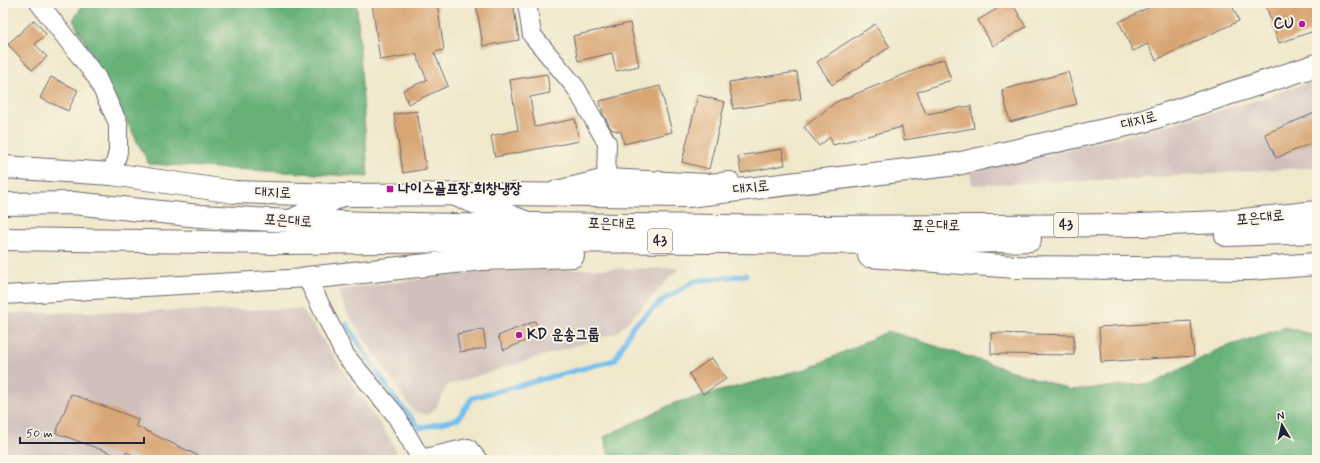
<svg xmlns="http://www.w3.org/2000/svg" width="1320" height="463" font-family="Mynerve,'Poor Story',sans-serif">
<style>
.industrial{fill:#d0c0bc}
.forest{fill:#66b078;stroke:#44695a}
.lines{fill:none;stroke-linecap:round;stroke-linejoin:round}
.stream{stroke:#75bfee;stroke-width:5}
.building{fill:#d8a675}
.street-casing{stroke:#6a676d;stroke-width:20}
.secondary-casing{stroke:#6a676d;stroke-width:24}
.highway-casing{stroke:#6a676d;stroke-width:24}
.street{stroke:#fff;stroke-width:18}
.secondary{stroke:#fff;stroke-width:22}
.highway{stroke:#fff;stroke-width:22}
.poi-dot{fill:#b5179e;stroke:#fcf5e5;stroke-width:1.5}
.labels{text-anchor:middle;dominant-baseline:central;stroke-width:4;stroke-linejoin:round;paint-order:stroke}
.shield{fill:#fcf5e5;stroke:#63616e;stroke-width:1}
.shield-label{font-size:14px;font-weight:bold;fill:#22223b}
.poi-label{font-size:15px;font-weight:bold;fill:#22223b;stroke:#fcf5e5;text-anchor:start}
.street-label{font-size:15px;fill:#22223b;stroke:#fcf5e5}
</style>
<rect width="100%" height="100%" fill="#fcf5e5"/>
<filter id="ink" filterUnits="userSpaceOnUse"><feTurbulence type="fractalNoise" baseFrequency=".025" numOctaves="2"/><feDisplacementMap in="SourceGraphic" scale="8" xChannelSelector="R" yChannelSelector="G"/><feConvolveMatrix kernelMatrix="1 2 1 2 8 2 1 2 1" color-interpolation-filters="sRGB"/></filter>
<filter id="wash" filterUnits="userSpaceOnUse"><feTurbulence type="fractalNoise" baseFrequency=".012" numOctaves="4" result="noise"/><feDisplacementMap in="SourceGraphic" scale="16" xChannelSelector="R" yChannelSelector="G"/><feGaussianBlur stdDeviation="0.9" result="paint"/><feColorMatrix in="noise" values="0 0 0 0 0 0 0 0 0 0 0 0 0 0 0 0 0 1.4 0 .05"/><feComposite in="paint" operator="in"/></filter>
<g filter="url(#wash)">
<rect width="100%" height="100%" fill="#efe8cb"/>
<g class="industrial">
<path d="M1317,80V167L1131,179L972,185L970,173L1133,134L1241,105Z"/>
<path d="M679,268L617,333L448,385L435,409L427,415L413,411L348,315L338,290L488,270Z"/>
<path d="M302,309L388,436L396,451L394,460H200L206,448L198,460H3V313Z"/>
</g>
<g class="forest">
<path d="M84,3H353L357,7L368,177L149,164L73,20Z"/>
<path d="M1286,327L1317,336V460H610L604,437L674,403L809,368L889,331L1071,390L1154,383L1219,349Z"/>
</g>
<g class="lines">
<path class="stream" d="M347,324L364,352L393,396L420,428L458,419L472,398L615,360L633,326L663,300L695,281L746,275"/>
</g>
<g id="blocks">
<g class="building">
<path d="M372,3H437L444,50L434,52L448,86L408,104L403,90L427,80L416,54L380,60Z"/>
<path d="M476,3H513L519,40L483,46Z"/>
<path d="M1007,3H1012L1026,27L993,46L978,20Z"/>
<path d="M1158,3H1231L1239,21L1156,60L1148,44L1133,51L1119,22Z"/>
<path d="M1265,3H1312L1317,18V30L1279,43Z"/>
<path d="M34,20L46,34L35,44L47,57L32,70L8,44Z"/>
<path d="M630,23L639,66L616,71L612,53L578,61L573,36Z"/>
<path d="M875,24L890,47L832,85L817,62Z"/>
<path d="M944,59L951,80L917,92L926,114L971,106L974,128L904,140L902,127L833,145L830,137L819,146L804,127L836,102L915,70V69Z"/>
<path d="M797,72L801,99L733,109L729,82Z"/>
<path d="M1068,72L1077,104L1010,122L1002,90Z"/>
<path d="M547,74L550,93L530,97L535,127L575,119L579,141L495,157L491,136L518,130L510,80Z"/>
<path d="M51,77L78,90L68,111L40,98Z"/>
<path d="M660,86L672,132L624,144L621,132L611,129L603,114L600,101Z"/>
<path d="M698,95L725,102L709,169L682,162Z"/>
<path d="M417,111L426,169L403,173L394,114Z"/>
<path d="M1317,112V141L1276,158L1265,134Z"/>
<path d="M782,149L785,165L741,173L738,156Z"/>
<path d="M535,321L541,334L504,350L498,336Z"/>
<path d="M1191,321L1194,356L1101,362L1099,327Z"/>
<path d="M483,329L486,348L460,352L457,334Z"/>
<path d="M991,333L1074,335V355L991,354Z"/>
<path d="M712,358L726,379L703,394L689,374Z"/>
<path d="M71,394L138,419L136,426L207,460H143L126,452L124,458L56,433Z"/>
</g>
</g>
</g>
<g filter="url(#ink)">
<use href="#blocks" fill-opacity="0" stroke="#6a676d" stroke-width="1"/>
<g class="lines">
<g class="street-casing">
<g id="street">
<path d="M39,3L97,78L118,123V152L112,174"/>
<path d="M527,3L532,35L576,88L607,143L606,178"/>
<path d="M556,190L606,178L707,183L730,181"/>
<path d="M3,295L307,278L345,355L395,414L421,459L468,448L478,460"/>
</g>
</g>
<g class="secondary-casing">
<path id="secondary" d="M3,167L112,174L234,192L342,195L498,194L688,196L957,164L1144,121L1317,65"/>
</g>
<g class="highway-casing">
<g id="highway">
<path d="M453,194L525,222"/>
<path d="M3,204L73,203L200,216L290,221L496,226L532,224L815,227L1139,225L1223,222L1317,212"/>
<path d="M293,220L342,195"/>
<path d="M1226,235L1317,232"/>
<path d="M3,239L281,243L481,241L939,243L1030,240"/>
<path d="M869,256L1015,267L1250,269L1317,264"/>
<path d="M307,278L482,259L573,256"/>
</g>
</g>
<use href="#street" class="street"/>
<use href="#secondary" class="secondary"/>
<use href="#highway" class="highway"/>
</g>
</g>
<g class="poi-dot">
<circle cx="1302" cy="24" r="4"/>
<rect x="386" y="185" width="8" height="8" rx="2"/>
<circle cx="519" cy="335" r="4"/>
</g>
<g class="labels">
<g class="shield">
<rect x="1054" y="213" width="24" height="24" rx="3"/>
<rect x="648" y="229" width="24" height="24" rx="3"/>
</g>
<g class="shield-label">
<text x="1066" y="225">43</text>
<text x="660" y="241">43</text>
</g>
<g class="poi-label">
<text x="1294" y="24" text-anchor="end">CU</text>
<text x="398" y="189">나이스골프장.희창냉장</text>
<text x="527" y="335">KD 운송그룹</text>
</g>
<g class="street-label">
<text transform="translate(1139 121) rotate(-15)">대지로</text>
<text transform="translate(751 188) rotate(-7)">대지로</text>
<text transform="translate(273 193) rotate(2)">대지로</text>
<text transform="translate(1260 218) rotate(-6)">포은대로</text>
<text transform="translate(288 221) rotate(3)">포은대로</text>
<text transform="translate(612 224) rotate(1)">포은대로</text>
<text x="936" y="226">포은대로</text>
</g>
</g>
<rect width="1320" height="463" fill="none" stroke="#fcf5e5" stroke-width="16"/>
<g transform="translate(1282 425) rotate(351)" stroke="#fcf5e5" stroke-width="3" paint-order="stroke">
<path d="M0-3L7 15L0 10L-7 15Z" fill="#22223b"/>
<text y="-6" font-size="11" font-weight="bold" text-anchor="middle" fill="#22223b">N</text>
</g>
<path d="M20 437v6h124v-6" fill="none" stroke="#22223b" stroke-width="2"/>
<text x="26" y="437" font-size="12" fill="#22223b" stroke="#fcf5e5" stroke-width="3" paint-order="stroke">50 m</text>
</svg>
